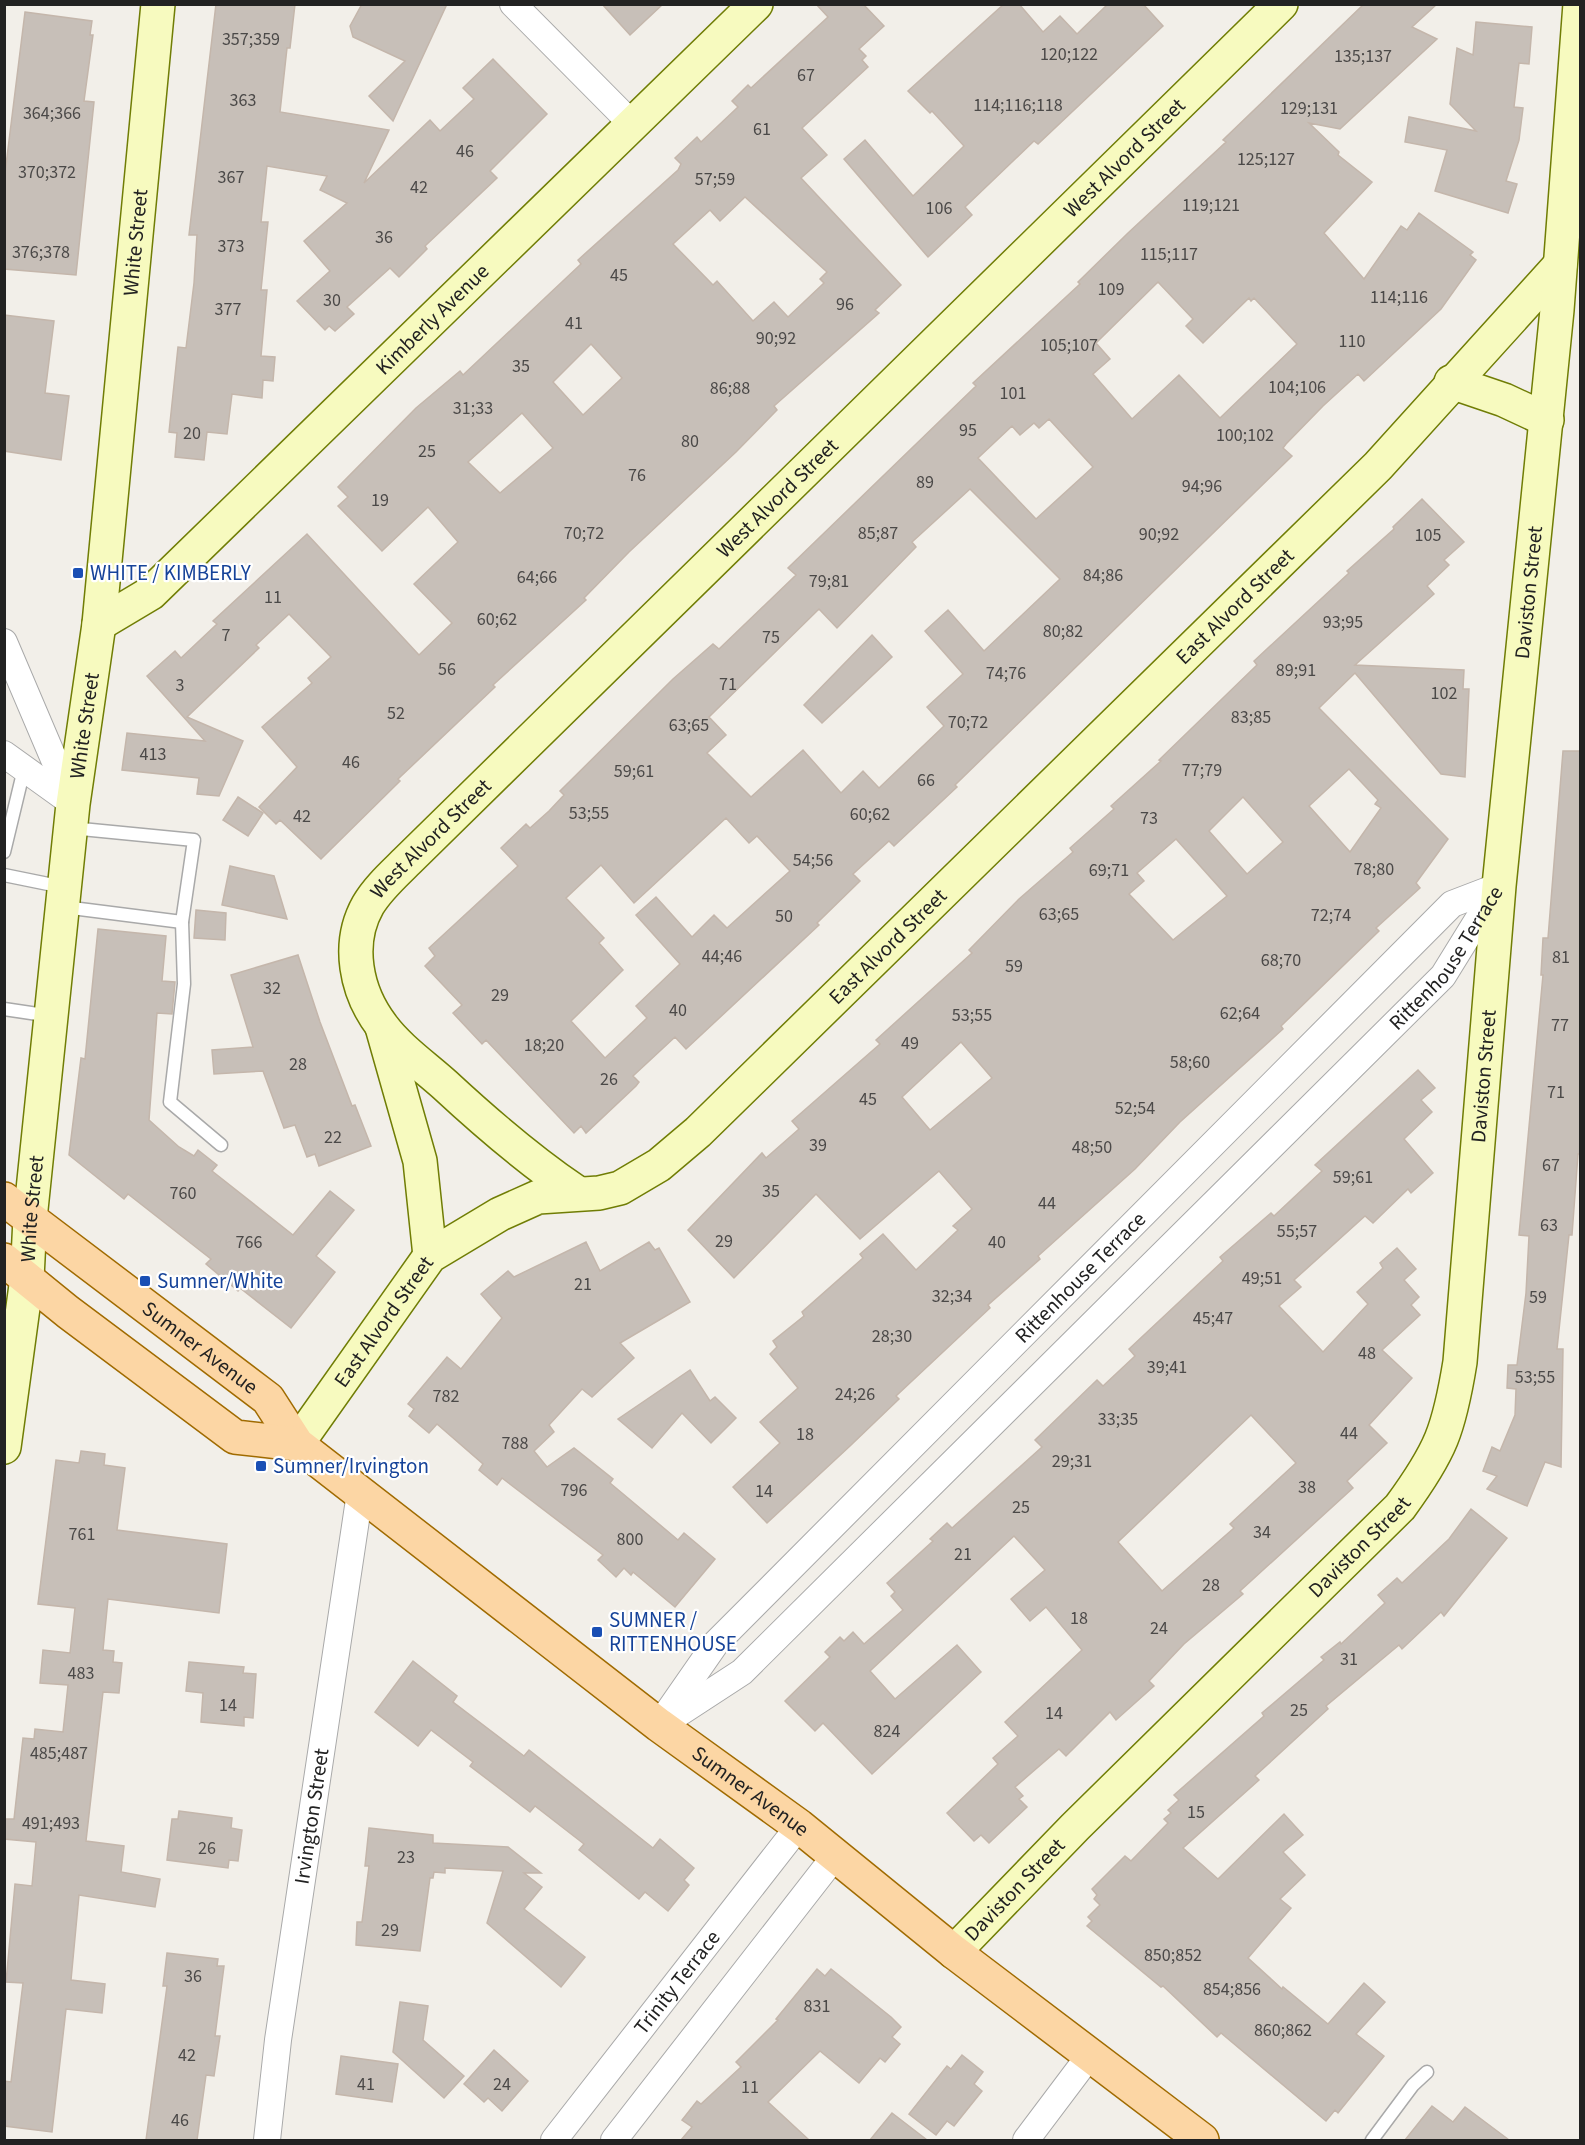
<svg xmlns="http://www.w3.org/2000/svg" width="1585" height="2145" font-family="'Source Sans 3',sans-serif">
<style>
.building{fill:#c7bfb8;stroke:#c4b6ab;stroke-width:1.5;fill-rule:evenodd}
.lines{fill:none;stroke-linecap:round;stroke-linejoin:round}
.lane-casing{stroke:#a9a9a9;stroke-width:15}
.street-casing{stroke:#a9a9a9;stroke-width:28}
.secondary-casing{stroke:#707d05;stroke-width:36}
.primary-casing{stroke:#a06b00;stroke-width:36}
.lane{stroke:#fff;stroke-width:12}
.street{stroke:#fff;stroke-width:26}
.secondary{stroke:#f7fabf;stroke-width:33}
.primary{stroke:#fcd6a4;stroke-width:33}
.transit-dot{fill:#1a4fb4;stroke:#fff;stroke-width:2}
.labels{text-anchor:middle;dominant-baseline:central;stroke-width:4.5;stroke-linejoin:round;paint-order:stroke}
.number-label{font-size:18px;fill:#4b4948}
.street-label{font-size:21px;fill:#222;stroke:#fff}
.transit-label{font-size:21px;fill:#164399;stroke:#fff;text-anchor:start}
</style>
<rect width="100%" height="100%" fill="#f2efe9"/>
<g class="building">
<path d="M216,4H295L290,48H287L280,112L389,130L364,183L430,120L440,131L474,99L463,88L493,59L547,114L490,171L497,178L425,246L427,249L399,277L390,268L347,307L354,314L335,331L329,326L325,330L297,301L330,271L304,241L347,203L320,190L327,176L267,166L261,222H268L261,290H267L261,356L275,357L273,381L263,380L262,398L232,394L227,434L207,432L204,460L175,457L177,433L169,432L178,347L186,348L194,283L197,235H189Z"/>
<path d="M362,4H447L393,121L369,96L405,61L353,37L350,26Z"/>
<path d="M602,4H663L630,35Z"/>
<path d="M816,4H863L884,26L859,49L866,56L862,60L868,67L802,128L827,155L801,178L901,285L875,310L879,313L774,406L777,410L736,452L629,552L584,598L586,600L493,685L495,687L398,779L400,781L321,859L280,820L276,824L259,807L297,767L262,727L312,683L308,678L331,657L289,614L256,645L259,648L187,717L243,741L219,796L197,794L199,778L122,770L127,733L205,741L147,676L175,651L181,658L217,624L213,621L307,534L419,655L452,623L414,584L458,542L428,507L382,551L338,506L348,497L338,487L416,408L460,371L463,375L581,264L578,260L678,170L681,164L675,158L697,137L701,142L738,107L732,101L748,85L751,88L828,17ZM745,197L827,272L820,279L824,283L788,317L774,302L753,321L717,281L713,285L673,244L710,210L720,221ZM591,344L622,378L583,415L553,382ZM522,413L553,448L500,493L468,462Z"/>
<path d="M1004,4H1019L1043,32L1060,16L1077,34L1108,4H1143L1163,26L1038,144L1034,141L965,207L972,215L928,257L844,159L865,140L913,196L964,146L932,111L930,113L908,91Z"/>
<path d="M1364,4H1437L1412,27L1437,39L1340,129L1309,123L1339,152L1338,155L1372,182L1324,233L1364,279L1401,226L1407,230L1419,213L1473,252L1470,255L1476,260L1441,309L1364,381L1358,374L1323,406L1286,444L1283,448L1292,456L955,785L957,787L894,846L889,841L853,874L860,881L817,923L819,925L686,1049L675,1037L633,1076L639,1082L636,1086L586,1133L581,1126L574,1133L486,1040L482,1044L453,1013L462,1005L425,966L435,956L429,948L518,866L501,848L526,824L530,828L549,811L564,795L560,791L673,679L713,644L719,649L796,575L788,568L976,386L973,383L1080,284L1078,282L1128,233L1226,142L1223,140ZM1158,282L1193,319L1186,326L1203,343L1249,298L1251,301L1254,298L1297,344L1220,418L1179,375L1132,419L1093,374L1110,359L1096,343ZM1049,419L1093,467L1036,519L978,458L1012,426L1020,435L1034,423L1039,428ZM970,489L1060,579L984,651L948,610L925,631L963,674L927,707L944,726L879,788L863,771L841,793L803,750L751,797L707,753L726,735L709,717L819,609L837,628L916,547L912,542ZM726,818L749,843L757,836L790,871L727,928L714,915L692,937L656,897L636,915L680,964L636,1006L647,1018L605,1058L571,1021L623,970L599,943L604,938L566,898L601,865L634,903Z"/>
<path d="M25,12L92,21L90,35H93L84,101L94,102L76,275L4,269V181Z"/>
<path d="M1476,22L1532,27L1529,64L1519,63L1514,107L1523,108L1519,140L1506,181L1517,184L1508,213L1435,191L1447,150L1405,142L1409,117L1476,131L1450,104L1457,48L1473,55Z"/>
<path d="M4,315L54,321L45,393L69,396L61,460L4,451Z"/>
<path d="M1422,499L1464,542L1444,560L1449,565L1427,586L1434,594L1355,665L1464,670L1463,689H1469L1465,777L1441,774L1355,673L1319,708L1448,839L1416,883L1420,888L1376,928L1379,931L1281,1026L1283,1029L1180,1122L1135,1169L1038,1256L1040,1259L988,1305L990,1308L896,1396L899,1399L850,1446L767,1523L733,1487L780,1443L760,1422L798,1388L770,1354L777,1347L773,1341L804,1316L802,1312L863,1258L860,1254L883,1234L916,1270L958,1230L953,1226L972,1209L939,1171L860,1239L816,1194L734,1278L688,1230L762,1153L766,1158L799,1129L792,1121L880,1044L876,1040L972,953L969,950L1019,899L1073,852L1070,848L1114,809L1111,806L1161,761L1159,760L1257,665L1254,661L1349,573L1347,571L1394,529L1393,527ZM1349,769L1378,800L1375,804L1381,808L1350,852L1309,806ZM1243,797L1283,842L1247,874L1209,831ZM1176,839L1227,896L1173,940L1129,894L1144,881L1137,873ZM961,1042L992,1078L930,1130L902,1097Z"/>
<path d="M872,635L892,657L822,723L804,705Z"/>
<path d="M1563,751H1581V1154H1578L1572,1235H1569L1557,1349H1563L1561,1467L1545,1462L1527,1506L1487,1489L1497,1476L1483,1471L1492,1447L1500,1451L1515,1415L1516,1389L1507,1388L1508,1365H1517L1526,1293L1529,1236L1519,1235L1543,975H1541L1543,938H1548Z"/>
<path d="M238,797L263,813L248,836L223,820Z"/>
<path d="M230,866L274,876L287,919L222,905Z"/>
<path d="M196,910L226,913L225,940L194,938Z"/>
<path d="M98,929L166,936L162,981L175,982L172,1014L157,1013L149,1120L179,1147L194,1156L198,1150L217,1165L212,1171L293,1235L330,1191L354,1210L316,1256L335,1272L291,1328L240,1288L238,1291L206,1264L211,1259L128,1194L124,1199L69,1155L81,1058L85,1059Z"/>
<path d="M298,955L320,1022L352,1106L355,1105L371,1146L319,1166L315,1154L307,1157L295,1125L284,1128L263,1071L214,1074L212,1050L253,1047L231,975Z"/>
<path d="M1418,1070L1435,1088L1421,1100L1432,1112L1404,1139L1433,1173L1411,1193L1408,1189L1373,1223L1365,1216L1294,1280L1301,1287L1279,1306L1323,1352L1368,1304L1357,1292L1383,1268L1380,1263L1397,1248L1416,1269L1404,1280L1419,1297L1411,1305L1420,1315L1382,1350L1412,1378L1369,1425L1387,1443L1347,1481L1353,1488L1240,1591L1243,1594L1184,1644L1149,1681L1154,1686L1116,1720L1110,1712L1066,1756L1059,1749L1015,1787L1023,1796L1019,1799L1027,1807L989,1843L981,1835L974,1841L947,1813L998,1764L993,1758L1018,1736L1005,1722L1082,1650L1046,1607L1030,1621L1011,1599L1045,1570L1014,1536L870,1671L895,1699L957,1645L981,1672L872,1774L823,1723L815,1731L785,1701L830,1657L825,1652L840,1637L844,1641L853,1632L864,1644L903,1610L891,1596L895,1592L887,1583L933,1541L930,1539L947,1523L952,1528L1042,1447L1035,1440L1097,1380L1103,1386L1135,1356L1129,1349L1223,1261L1220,1257L1271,1213L1274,1216L1322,1171L1315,1165ZM1251,1415L1296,1463L1230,1524L1234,1528L1162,1591L1118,1542Z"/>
<path d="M586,1242L600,1271L649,1242L655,1250L659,1248L690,1302L620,1343L634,1358L592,1397L582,1389L549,1425L554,1432L534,1451L547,1467L574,1448L613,1479L610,1483L678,1540L684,1533L715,1559L675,1607L633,1572L631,1575L624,1568L616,1577L598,1560L603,1555L502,1478L497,1485L479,1470L483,1464L437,1424L429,1433L409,1416L414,1409L408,1404L447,1357L461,1369L502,1318L481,1294L508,1271L514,1277Z"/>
<path d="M690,1370L710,1401L715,1397L736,1418L711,1443L682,1413L652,1448L618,1419Z"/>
<path d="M81,1451L105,1454L104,1465L125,1468L117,1530L227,1544L219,1613L108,1599L103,1650L114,1651L113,1662L122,1663L119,1693L103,1692L86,1841L124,1846L121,1872L160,1879L155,1907L79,1895L71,1980L105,1984L102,2013L66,2009L52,2132L4,2126V2081L11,2082L23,1983L6,1982L15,1884L32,1886L36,1842L4,1839V1819H14L23,1738L34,1739L35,1729L63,1732L68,1685L40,1683L43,1650L70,1653L75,1608L38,1604L56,1460L79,1463Z"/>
<path d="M1471,1509L1507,1538L1444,1616L1441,1612L1402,1649L1399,1645L1326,1706L1328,1709L1255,1776L1259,1780L1183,1848L1218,1879L1284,1814L1303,1835L1283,1852L1305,1875L1280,1899L1291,1908L1248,1958L1282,1989L1283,1987L1328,2024L1364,1983L1385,2002L1356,2034L1384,2056L1338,2113L1335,2110L1326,2121L1221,2033L1217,2037L1163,1986L1161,1987L1087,1926L1092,1921L1088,1917L1100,1905L1094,1899L1097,1895L1092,1889L1125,1856L1131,1861L1168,1823L1164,1819L1171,1813L1168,1810L1179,1800L1174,1795L1264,1716L1262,1713L1324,1660L1321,1657L1340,1642L1341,1644L1385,1603L1378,1595L1397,1578L1402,1583L1449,1539Z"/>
<path d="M413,1661L457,1696L453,1702L524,1756L529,1750L653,1848L660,1839L694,1868L684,1880L689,1885L668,1911L645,1892L639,1899L579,1850L584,1844L535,1806L530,1812L470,1766L473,1762L431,1730L418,1746L375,1712Z"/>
<path d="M189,1662L244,1667L243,1673L256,1674L253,1718L244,1717V1726L201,1722L203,1693L186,1691Z"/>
<path d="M179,1811L232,1818L231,1828L242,1830L238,1861L229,1860L228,1868L167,1860L172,1819H178Z"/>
<path d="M369,1828L433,1835V1843L508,1847L541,1873H524L542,1887L524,1909L585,1957L561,1987L487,1923L503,1871L445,1868V1873L434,1872L433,1878H430L420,1951L356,1945L357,1922H362L369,1866H365Z"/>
<path d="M167,1953L218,1959L217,1966H224L215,2036H220L214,2076L206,2075L197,2140H146L167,1986H163Z"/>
<path d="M817,1969L825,1976L831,1969L891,2017L901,2027L892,2037L900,2044L885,2062L880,2058L859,2083L820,2051L768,2102L809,2140H681L692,2127L682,2120L697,2101L701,2104L741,2067L736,2062L778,2020L776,2019Z"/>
<path d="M400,2002L428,2006L423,2040L464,2076L444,2098L393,2052Z"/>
<path d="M494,2050L528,2081L502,2111L488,2098L484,2102L464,2084Z"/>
<path d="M962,2055L983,2072L974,2084L982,2091L954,2126L947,2121L936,2135L909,2114L947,2066L951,2069Z"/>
<path d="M341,2056L398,2064L392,2102L336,2094Z"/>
<path d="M1432,2106L1453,2122L1465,2107L1509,2140H1405Z"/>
<path d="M892,2113L927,2140H870Z"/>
</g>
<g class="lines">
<g class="lane-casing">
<g id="lane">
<path d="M4,852L24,769"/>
<path d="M4,875L63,887"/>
<path d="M64,907L182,922L194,840L71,828"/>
<path d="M182,922L184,984L170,1102L221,1145"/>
<path d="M4,1009L51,1016"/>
<path d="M1372,2140L1413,2085L1427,2072"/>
</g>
</g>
<g class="street-casing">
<g id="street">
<path d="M513,4L633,125"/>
<path d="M4,642L73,804"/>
<path d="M4,754L72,803"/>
<path id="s1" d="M670,1719L742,1672L1443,976L1498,887"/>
<path id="s2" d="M659,1725L716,1643L1452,904L1499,886"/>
<path id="s3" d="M267,2140L278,2040L360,1493"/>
<path id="s4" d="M554,2140L799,1826"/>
<path d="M614,2140L835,1856"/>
<path d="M1026,2140L1090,2055"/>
</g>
</g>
<g class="secondary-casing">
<g id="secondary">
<path d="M1451,382L1504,400L1547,420"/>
<path id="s5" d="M99,624L151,593L756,4"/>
<path d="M382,1027L420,1161L430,1256"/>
<path id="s6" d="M576,1192C529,1160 487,1124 445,1085C425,1067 398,1048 382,1026C356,992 346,944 368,905C378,888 394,874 407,861L1281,4"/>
<path id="s7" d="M297,1444L430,1256L500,1214L538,1197L599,1193L620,1188L659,1165L698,1132L1378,466L1560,265"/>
<path id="s8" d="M4,1447L27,1278L30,1219L73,804L99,624L158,4"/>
<path id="s9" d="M954,1952L1075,1827L1400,1507C1441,1451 1449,1430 1460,1362L1499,886L1557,310L1580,4"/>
</g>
</g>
<g class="primary-casing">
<g id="primary">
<path id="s10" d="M4,1199L268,1399L297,1444L659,1725L799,1826L954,1952L1202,2140"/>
<path d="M4,1260L68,1312L235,1437L297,1444"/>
</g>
</g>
<use href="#lane" class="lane"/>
<use href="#street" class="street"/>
<use href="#secondary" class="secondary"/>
<use href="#primary" class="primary"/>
</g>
<g class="transit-dot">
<rect x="72" y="567" width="12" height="12" rx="3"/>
<rect x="139" y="1275" width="12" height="12" rx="3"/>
<rect x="255" y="1460" width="12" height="12" rx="3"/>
<rect x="591" y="1626" width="12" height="12" rx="3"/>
</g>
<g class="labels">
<g class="number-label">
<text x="251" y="39">357;359</text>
<text x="1069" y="54">120;122</text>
<text x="1363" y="56">135;137</text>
<text x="806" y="75">67</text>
<text x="243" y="100">363</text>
<text x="1018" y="105">114;116;118</text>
<text x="1309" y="108">129;131</text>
<text x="52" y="113">364;366</text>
<text x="762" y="129">61</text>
<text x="465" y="151">46</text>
<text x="1266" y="159">125;127</text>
<text x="47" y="172">370;372</text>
<text x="231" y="177">367</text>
<text x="715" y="179">57;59</text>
<text x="419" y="187">42</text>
<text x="1211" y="205">119;121</text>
<text x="939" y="208">106</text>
<text x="384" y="237">36</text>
<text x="231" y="246">373</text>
<text x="41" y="252">376;378</text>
<text x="1169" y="254">115;117</text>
<text x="619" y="275">45</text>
<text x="1111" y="289">109</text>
<text x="1399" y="297">114;116</text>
<text x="332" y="300">30</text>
<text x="845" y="304">96</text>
<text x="228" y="309">377</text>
<text x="574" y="323">41</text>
<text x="776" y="338">90;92</text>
<text x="1352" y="341">110</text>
<text x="1069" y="345">105;107</text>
<text x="521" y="366">35</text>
<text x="1297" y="387">104;106</text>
<text x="730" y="388">86;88</text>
<text x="1013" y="393">101</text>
<text x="473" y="408">31;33</text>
<text x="968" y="430">95</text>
<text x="192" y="433">20</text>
<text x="1245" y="435">100;102</text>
<text x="690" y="441">80</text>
<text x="427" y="451">25</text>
<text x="637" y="475">76</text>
<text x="925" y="482">89</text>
<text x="1202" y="486">94;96</text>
<text x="380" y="500">19</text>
<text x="584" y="533">70;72</text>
<text x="878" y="533">85;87</text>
<text x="1159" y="534">90;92</text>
<text x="1428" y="535">105</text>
<text x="1103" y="575">84;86</text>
<text x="537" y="577">64;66</text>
<text x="829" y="581">79;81</text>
<text x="273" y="597">11</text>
<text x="497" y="619">60;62</text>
<text x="1343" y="622">93;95</text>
<text x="1063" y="631">80;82</text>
<text x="226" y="635">7</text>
<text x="771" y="637">75</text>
<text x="447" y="669">56</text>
<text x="1296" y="670">89;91</text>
<text x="1006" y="673">74;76</text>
<text x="728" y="684">71</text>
<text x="180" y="685">3</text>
<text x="1444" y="693">102</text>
<text x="396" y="713">52</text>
<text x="1251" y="717">83;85</text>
<text x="968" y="722">70;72</text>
<text x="689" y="725">63;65</text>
<text x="153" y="754">413</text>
<text x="351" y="762">46</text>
<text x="1202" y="770">77;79</text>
<text x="634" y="771">59;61</text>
<text x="926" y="780">66</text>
<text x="589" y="813">53;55</text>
<text x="870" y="814">60;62</text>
<text x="302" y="816">42</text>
<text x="1149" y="818">73</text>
<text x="813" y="860">54;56</text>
<text x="1374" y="869">78;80</text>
<text x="1109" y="870">69;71</text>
<text x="1059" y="914">63;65</text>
<text x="1331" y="915">72;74</text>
<text x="784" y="916">50</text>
<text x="722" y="956">44;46</text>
<text x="1561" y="957">81</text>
<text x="1281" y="960">68;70</text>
<text x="1014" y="966">59</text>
<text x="272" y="988">32</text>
<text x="500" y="995">29</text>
<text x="678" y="1010">40</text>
<text x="1240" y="1013">62;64</text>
<text x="972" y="1015">53;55</text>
<text x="1560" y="1025">77</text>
<text x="910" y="1043">49</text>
<text x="544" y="1045">18;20</text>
<text x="1190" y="1062">58;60</text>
<text x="298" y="1064">28</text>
<text x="609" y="1079">26</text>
<text x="1556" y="1092">71</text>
<text x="868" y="1099">45</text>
<text x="1135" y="1108">52;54</text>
<text x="333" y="1137">22</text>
<text x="818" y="1145">39</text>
<text x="1092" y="1147">48;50</text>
<text x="1551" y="1165">67</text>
<text x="1353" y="1177">59;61</text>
<text x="771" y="1191">35</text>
<text x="183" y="1193">760</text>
<text x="1047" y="1203">44</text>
<text x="1549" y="1225">63</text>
<text x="1297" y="1231">55;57</text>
<text x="724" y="1241">29</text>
<text x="249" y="1242">766</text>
<text x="997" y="1242">40</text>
<text x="1262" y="1278">49;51</text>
<text x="583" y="1284">21</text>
<text x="952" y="1296">32;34</text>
<text x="1538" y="1297">59</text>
<text x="1213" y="1318">45;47</text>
<text x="892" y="1336">28;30</text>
<text x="1367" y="1353">48</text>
<text x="1167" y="1367">39;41</text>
<text x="1535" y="1377">53;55</text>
<text x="855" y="1394">24;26</text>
<text x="446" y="1396">782</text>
<text x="1118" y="1419">33;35</text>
<text x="1349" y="1433">44</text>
<text x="805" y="1434">18</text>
<text x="515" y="1443">788</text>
<text x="1072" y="1461">29;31</text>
<text x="1307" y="1487">38</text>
<text x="574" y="1490">796</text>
<text x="764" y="1491">14</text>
<text x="1021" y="1507">25</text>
<text x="1262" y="1532">34</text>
<text x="82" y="1534">761</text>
<text x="630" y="1539">800</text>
<text x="963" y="1554">21</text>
<text x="1211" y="1585">28</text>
<text x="1079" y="1618">18</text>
<text x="1159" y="1628">24</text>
<text x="1349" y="1659">31</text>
<text x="81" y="1673">483</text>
<text x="228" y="1705">14</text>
<text x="1299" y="1710">25</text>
<text x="1054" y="1713">14</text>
<text x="887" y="1731">824</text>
<text x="59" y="1753">485;487</text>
<text x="1196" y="1812">15</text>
<text x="51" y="1823">491;493</text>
<text x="207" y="1848">26</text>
<text x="406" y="1857">23</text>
<text x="390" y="1930">29</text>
<text x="1173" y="1955">850;852</text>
<text x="193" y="1976">36</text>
<text x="1232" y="1989">854;856</text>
<text x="817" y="2006">831</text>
<text x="1283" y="2030">860;862</text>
<text x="187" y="2055">42</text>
<text x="366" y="2084">41</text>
<text x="502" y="2084">24</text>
<text x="750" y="2087">11</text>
<text x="180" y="2120">46</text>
</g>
<g class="street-label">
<text stroke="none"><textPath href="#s6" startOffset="1448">West Alvord Street</textPath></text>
<text stroke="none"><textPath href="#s8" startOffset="1212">White Street</textPath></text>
<text stroke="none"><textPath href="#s5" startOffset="453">Kimberly Avenue</textPath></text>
<text stroke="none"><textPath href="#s6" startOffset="962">West Alvord Street</textPath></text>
<text stroke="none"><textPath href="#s9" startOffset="1562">Daviston Street</textPath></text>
<text stroke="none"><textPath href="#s7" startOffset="1284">East Alvord Street</textPath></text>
<text stroke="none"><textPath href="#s8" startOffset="726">White Street</textPath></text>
<text stroke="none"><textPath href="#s6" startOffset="476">West Alvord Street</textPath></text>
<text stroke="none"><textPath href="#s7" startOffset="798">East Alvord Street</textPath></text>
<text stroke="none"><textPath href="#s1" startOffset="1090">Rittenhouse Terrace</textPath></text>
<text stroke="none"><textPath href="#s9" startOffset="1076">Daviston Street</textPath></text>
<text stroke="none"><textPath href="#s8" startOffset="240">White Street</textPath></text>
<text stroke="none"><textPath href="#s2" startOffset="616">Rittenhouse Terrace</textPath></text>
<text stroke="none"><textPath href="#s7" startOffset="150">East Alvord Street</textPath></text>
<text stroke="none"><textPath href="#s10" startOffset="246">Sumner Avenue</textPath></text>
<text stroke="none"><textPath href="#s9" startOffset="573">Daviston Street</textPath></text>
<text stroke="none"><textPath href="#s10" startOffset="956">Sumner Avenue</textPath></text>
<text stroke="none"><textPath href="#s3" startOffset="327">Irvington Street</textPath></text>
<text stroke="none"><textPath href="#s9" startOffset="87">Daviston Street</textPath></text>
<text stroke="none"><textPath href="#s4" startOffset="200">Trinity Terrace</textPath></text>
</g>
<g class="transit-label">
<text x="90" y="573">WHITE / KIMBERLY</text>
<text x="157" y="1281">Sumner/White</text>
<text x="273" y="1466">Sumner/Irvington</text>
<text x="609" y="1620">SUMNER /<tspan x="609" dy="24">RITTENHOUSE</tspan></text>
</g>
</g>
<rect width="1585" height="2145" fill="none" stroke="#222222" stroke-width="12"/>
</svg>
